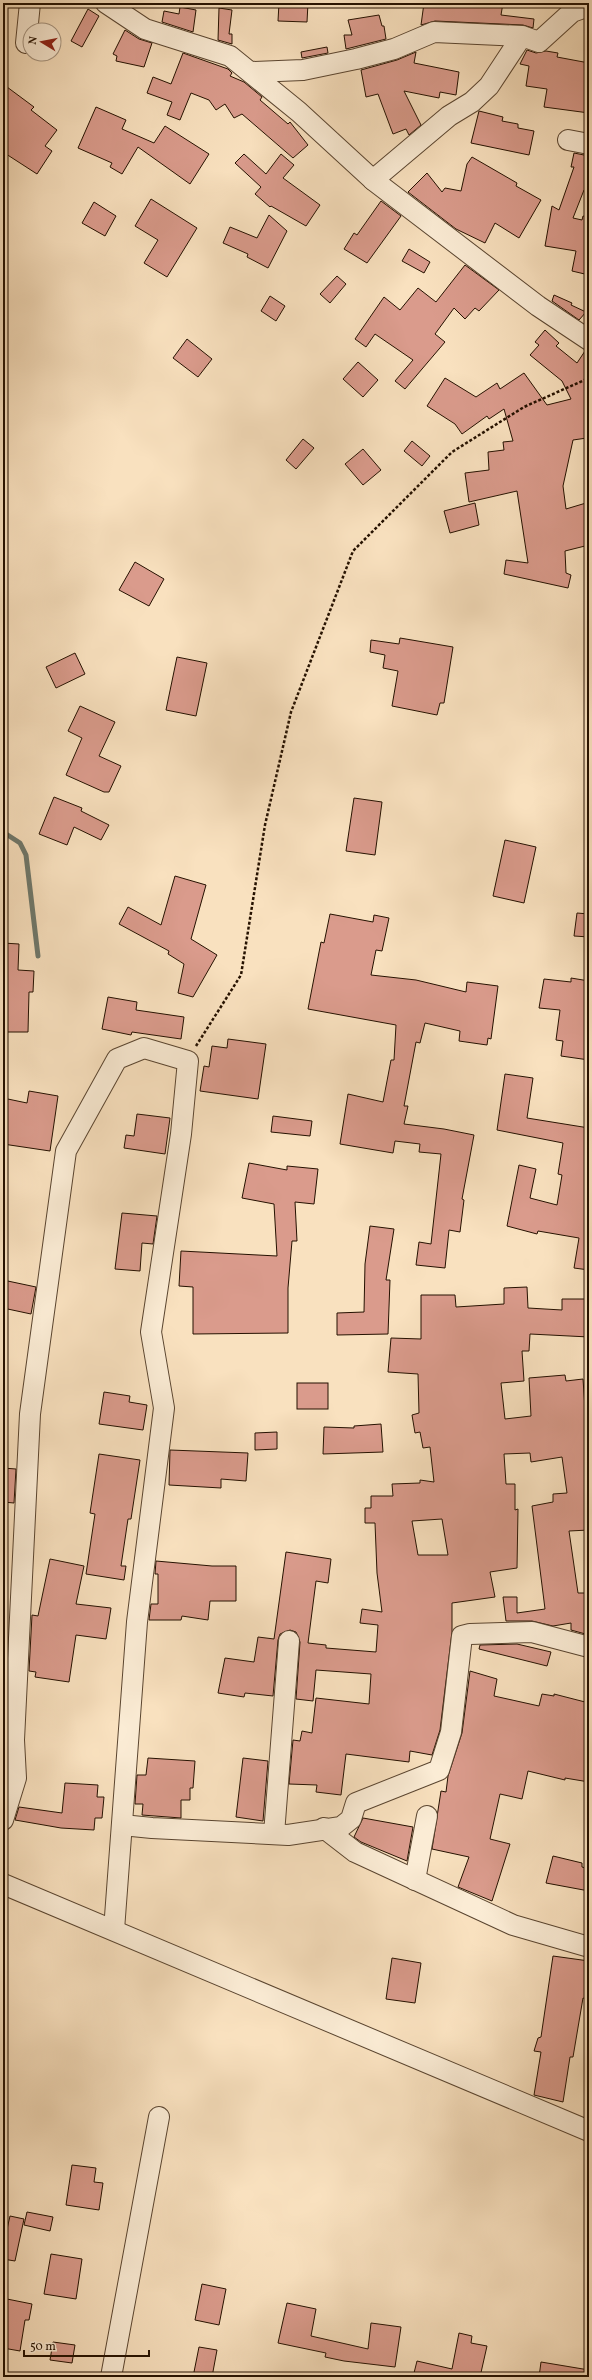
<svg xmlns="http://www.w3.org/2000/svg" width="592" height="2380" font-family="Vollkorn,serif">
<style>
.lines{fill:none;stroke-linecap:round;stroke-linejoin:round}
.stream{stroke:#6e786c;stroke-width:5}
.building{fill:#da9b8c;stroke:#251100;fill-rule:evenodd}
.street-casing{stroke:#5a4530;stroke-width:22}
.path{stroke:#251100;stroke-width:2.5;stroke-dasharray:3 2;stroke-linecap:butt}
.street{stroke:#fbecd5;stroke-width:20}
</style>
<rect width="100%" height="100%" fill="#f9e1bf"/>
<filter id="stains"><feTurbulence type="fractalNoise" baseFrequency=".005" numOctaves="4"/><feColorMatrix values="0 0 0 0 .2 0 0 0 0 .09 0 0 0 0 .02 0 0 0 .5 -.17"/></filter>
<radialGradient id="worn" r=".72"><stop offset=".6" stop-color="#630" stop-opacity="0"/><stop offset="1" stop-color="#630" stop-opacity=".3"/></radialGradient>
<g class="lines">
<path class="stream" d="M3,832L20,843L26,855L38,956"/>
</g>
<g class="building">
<path d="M279,3H308L307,22L278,21Z"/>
<path d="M424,3H503L501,15L534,19L533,28L523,25L435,21L421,25Z"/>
<path d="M180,7L196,10L193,32L162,22L164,11L179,14Z"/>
<path d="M219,8L232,10L229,34H232V44L218,40Z"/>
<path d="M88,9L99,16L82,47L71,41Z"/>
<path d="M379,15L382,26H384L386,39L346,49L344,35H352L348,20Z"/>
<path d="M125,30L139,39L152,43L144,67L116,61L117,56L113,54Z"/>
<path d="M327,47L328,53L302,58L301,52Z"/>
<path d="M527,50L536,53L546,51L558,53L557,57L589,63V113L544,107L547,89L526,86L529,66L520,64Z"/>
<path d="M416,52L414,63L459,72L456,95L440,92L439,98L404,91L421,125L409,135L406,129L393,134L378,94L366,97L361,70L397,60Z"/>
<path d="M183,53L228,69L232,73L230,76L244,82L262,97L260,100L288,124L290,122L308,145L293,158L242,114L234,118L225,104L216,110L209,100L191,93L180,120L167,115L172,102L147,93L153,77L171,84Z"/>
<path d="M3,84L34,107L31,110L57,130L45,146L52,151L37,174L3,152Z"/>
<path d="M96,107L126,120L122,129L154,143L165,126L209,154L190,184L138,147L122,174L110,167L112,163L78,148Z"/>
<path d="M479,111L503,117L502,121L518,124V128L534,131L529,155L471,143Z"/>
<path d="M574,153L589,156V192L584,190L573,218L582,220L583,216L589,217V275L572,271L576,251L545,246L552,206L559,210L574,167H571Z"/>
<path d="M244,154L266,174L281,154L294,165L283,178L320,205L306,226L271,206L270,207L255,194L261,187L235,163Z"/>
<path d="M472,157L517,183L516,186L541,200L519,238L495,223L485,243L456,229L408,192L427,173L442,192L445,188L461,191L467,164Z"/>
<path d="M151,199L197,228L167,277L144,263L158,240L135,226Z"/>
<path d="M381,201L401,216L367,263L344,249L354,233L357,235Z"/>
<path d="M94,202L116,216L105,236L82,223Z"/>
<path d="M269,215L287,231L268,268L247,257L248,254L223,243L230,227L257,238Z"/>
<path d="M409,249L430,262L424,273L402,261Z"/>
<path d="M465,265L499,290L479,311L475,308L465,319L454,308L435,334L445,342L405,389L395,381L413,360L375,334L366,347L355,339L384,297L400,310L418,288L436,302Z"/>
<path d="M337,276L346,284L330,303L320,294Z"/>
<path d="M554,295L572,303L571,305L586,312L579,320L552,301Z"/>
<path d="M270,296L285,306L276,321L261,311Z"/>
<path d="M545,330L559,343L556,346L577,363L585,351H589V423L585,424L587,438L573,440L563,486L566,509L586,503L589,516V545L565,551L566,573L571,575L568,588L504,574L506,560L528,563L517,491L469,502L465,473L489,470L488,452L504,450L503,442L513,441L504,409L489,419L487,416L462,434L455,424L427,406L445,378L476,397L497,383L500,389L524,373L547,405L571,399L562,381L530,355L539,345L535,342Z"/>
<path d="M187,339L212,359L198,377L173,358Z"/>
<path d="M358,362L378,380L363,397L343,379Z"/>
<path d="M303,439L314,448L296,469L286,460Z"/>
<path d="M412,441L430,456L422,466L404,451Z"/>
<path d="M363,449L381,470L363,485L345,464Z"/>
<path d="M475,503L479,525L450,533L444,511Z"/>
<path d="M135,562L164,579L149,606L119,590Z"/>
<path d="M400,638L453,647L444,703H440L437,715L392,706L398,671L383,668L385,655L370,652L371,640L399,644Z"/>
<path d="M75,653L85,674L56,688L46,667Z"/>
<path d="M177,657L207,663L196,716L166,710Z"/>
<path d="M80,706L115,722L99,756L121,766L109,792H104L66,775L82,738L68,731Z"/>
<path d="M54,797L82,808L81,811L109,825L101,840L74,827L67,845L39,834Z"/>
<path d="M354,798L382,802L375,855L346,851Z"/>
<path d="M505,840L536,847L524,903L493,896Z"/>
<path d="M175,876L206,885L191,939L217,955L193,997L178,993L184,964L168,954L169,951L119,924L128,907L161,925Z"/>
<path d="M577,913L589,914V937L574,936Z"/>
<path d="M330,914L373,922L374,915L389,918L382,951L376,950L371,975L416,980L466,992L467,982L498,986L491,1039L488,1038L487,1045L459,1041L460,1031L425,1023L420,1043L416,1042L404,1106H408L404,1124L444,1129L474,1135L462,1199L464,1200L460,1232L449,1230L445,1268L416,1265L419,1242L431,1244L441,1154L419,1152L420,1144L395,1141L393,1153L340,1144L348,1094L383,1102L391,1060H394L396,1025L308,1009L321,942L324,943Z"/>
<path d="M3,943L19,944L18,970L34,971L33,992H29L28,1032H3Z"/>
<path d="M571,978L589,981V1060L561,1056L563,1041L556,1040L560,1010L539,1008L544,979L571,982Z"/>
<path d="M108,997L137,1002L136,1010L184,1017L181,1039L132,1032L131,1035L102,1029Z"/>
<path d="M228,1039L266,1044L258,1099L200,1091L204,1066L209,1067L212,1046L227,1048Z"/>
<path d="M505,1074L533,1078L527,1118L589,1128V1270L574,1268L579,1238L538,1231L537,1234L507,1226L519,1165L536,1169L530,1198L557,1205L562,1175L558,1174L563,1143L497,1130Z"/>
<path d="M29,1091L58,1096L50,1151L3,1144V1098L27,1103Z"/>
<path d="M137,1114L170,1118L165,1154L124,1148L126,1135L134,1136Z"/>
<path d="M273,1116L312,1121L310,1136L271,1132Z"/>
<path d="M249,1163L287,1170V1166L318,1169L314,1204L295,1202L297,1241H292L288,1288V1333L193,1334V1287L179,1286L181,1251L277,1256L274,1204L242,1198Z"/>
<path d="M122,1213L157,1216L153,1244L142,1243L140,1271L115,1269Z"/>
<path d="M370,1226L394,1229L386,1280H390L388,1334L337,1335V1313L364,1312L365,1264Z"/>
<path d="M3,1280L36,1287L31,1314L3,1308Z"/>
<path d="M527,1287L528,1308L562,1310V1299H589V1337L530,1334L529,1351H522L524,1381L501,1383L505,1419L531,1416L529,1378L565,1375L566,1381L583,1379L585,1408H589V1530L569,1531L578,1593H589V1635L571,1630V1623L553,1626L532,1621H506L503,1597H517V1613L545,1609L532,1506L553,1502V1494L567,1493L562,1457L531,1462L530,1453L504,1454L506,1484H515V1510L518,1509L517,1568L490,1572L495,1597L452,1603V1632L440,1730L432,1755L410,1751L409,1762L346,1754L341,1795L316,1792L317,1785L289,1784L293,1740L300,1741L302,1731L312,1733L316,1698L369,1704L371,1674L316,1670L313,1701L296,1699L300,1642L296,1632L290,1630L280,1634L278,1640L273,1696L245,1693L244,1697L218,1693L225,1658L254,1662L258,1637L274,1639L286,1552L331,1559L328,1583L316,1581L308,1643L326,1645V1648L376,1652L378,1625L360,1623L362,1609L382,1612L377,1573L375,1523H365V1508H371V1496H393L392,1484L420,1483V1480L434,1482L430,1447L423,1448L420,1432L415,1433L412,1415L419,1413L418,1374L388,1372L391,1338L421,1339V1295H455L456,1307L504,1304V1288ZM442,1519L448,1555H418L412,1521Z"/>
<rect x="297" y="1383" width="31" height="26"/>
<path d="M104,1392L130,1396L129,1402L147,1405L143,1430L99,1424Z"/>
<path d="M381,1424L383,1452L323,1454L324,1427L354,1428V1426Z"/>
<path d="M277,1432V1449L255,1450V1433Z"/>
<path d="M170,1450L248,1453L246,1481L221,1479V1488L169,1485Z"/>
<path d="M99,1454L140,1460L131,1519H128L121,1566H126L124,1580L86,1574L95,1514L90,1513Z"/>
<path d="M3,1468L16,1469L14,1503L3,1502Z"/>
<path d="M50,1559L84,1566L76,1604L111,1608L106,1639L76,1635L69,1682L35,1677L36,1672L29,1671L32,1615L38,1616Z"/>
<path d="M156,1561L212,1566H236V1601H210L208,1620L182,1616L181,1620H149L151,1604H158V1574H155Z"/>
<path d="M517,1644L551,1652L547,1666L479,1649L480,1645Z"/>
<path d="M470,1671L497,1679L494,1696L539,1706L542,1694L554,1696V1694L589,1703V1782L565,1778V1780L528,1771L522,1799L500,1794L490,1839L510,1844L492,1901L458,1887L469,1857L432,1849L441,1791L446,1792L448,1776L462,1733Z"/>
<path d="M148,1758L195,1761L193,1788H190V1800H181V1818L142,1815L143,1804H135L137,1775H146Z"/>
<path d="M243,1758L268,1761L263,1821L236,1817Z"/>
<path d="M65,1783L98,1785L97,1797H104L102,1818H95L94,1830L61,1828L15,1820L19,1807L62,1813Z"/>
<path d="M363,1818L413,1827L407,1861L361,1842L354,1837Z"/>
<path d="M553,1856L582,1863V1867L589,1869V1891L546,1883Z"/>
<path d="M553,1956L589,1961L586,1999L583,1998L573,2057H570L563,2102L534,2095L541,2052L534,2051L538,2038L541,2037Z"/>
<path d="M392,1958L421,1963L415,2003L386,1999Z"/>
<path d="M72,2165L96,2168L94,2182L103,2183L99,2210L66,2205Z"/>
<path d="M27,2212L53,2217L50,2231L24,2225Z"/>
<path d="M10,2216L24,2219L15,2261L3,2259V2247Z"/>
<path d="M51,2254L82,2259L76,2299L44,2294Z"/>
<path d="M202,2284L226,2289L219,2325L195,2320Z"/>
<path d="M7,2299L32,2304L29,2320H25L20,2351L3,2348V2316Z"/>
<path d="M287,2303L316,2309L311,2336L368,2349L371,2323L401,2327L395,2367L344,2361L325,2357L326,2353L278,2343Z"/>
<path d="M459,2333L472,2336L471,2343L487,2346L480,2377H413L417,2361L452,2369Z"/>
<path d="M53,2342L75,2345L72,2363L50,2360Z"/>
<path d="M199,2347L217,2350L212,2377H193Z"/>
<path d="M541,2362L589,2370L588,2377H539Z"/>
</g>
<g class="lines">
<g class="street-casing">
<g id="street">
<path d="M106,3L145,29L230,56L299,112L373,180L538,306L589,340"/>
<path d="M26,43L30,3"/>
<path d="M251,72L303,70L356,59L394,49L434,32L522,36"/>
<path d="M568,140L589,144"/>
<path d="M373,180L449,116L472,102L489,86L522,36L539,42L572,12L589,6"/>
<path d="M3,1820L16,1778L14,1740L30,1414L66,1151L117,1059L144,1048L188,1061L181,1134L151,1332L164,1408L137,1622L114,1930"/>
<path d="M122,1825L152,1828L288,1835L341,1827L351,1819L356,1803L439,1770L451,1732L462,1636L470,1634L532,1632L589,1647"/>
<path d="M324,1828L355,1852L513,1925L589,1947"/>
<path d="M274,1834L289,1641"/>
<path d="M415,1880L427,1816"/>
<path d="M3,1884L589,2131"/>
<path d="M111,2377L159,2117"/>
</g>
</g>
<path class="path" d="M196,1046L241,975L265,825L291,712L353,551L452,452L524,407L589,378"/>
<use href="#street" class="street"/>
</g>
<rect width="592" height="2380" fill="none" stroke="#f9e1bf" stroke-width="16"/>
<rect x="4" y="4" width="584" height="2372" fill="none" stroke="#251100" stroke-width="2"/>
<rect x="8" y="8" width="576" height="2364" fill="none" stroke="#251100"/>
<g transform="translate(42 42) rotate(280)"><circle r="19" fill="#fbecd5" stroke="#a59480"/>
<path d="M0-3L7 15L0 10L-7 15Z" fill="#8f2418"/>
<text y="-6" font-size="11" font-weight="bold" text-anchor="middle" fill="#251100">N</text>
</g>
<path d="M24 2350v6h125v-6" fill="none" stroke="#251100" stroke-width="2"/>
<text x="30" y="2350" font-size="12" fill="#251100" stroke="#fbecd5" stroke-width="3" paint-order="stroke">50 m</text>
<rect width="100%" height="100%" filter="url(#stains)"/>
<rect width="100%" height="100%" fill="url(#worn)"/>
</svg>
